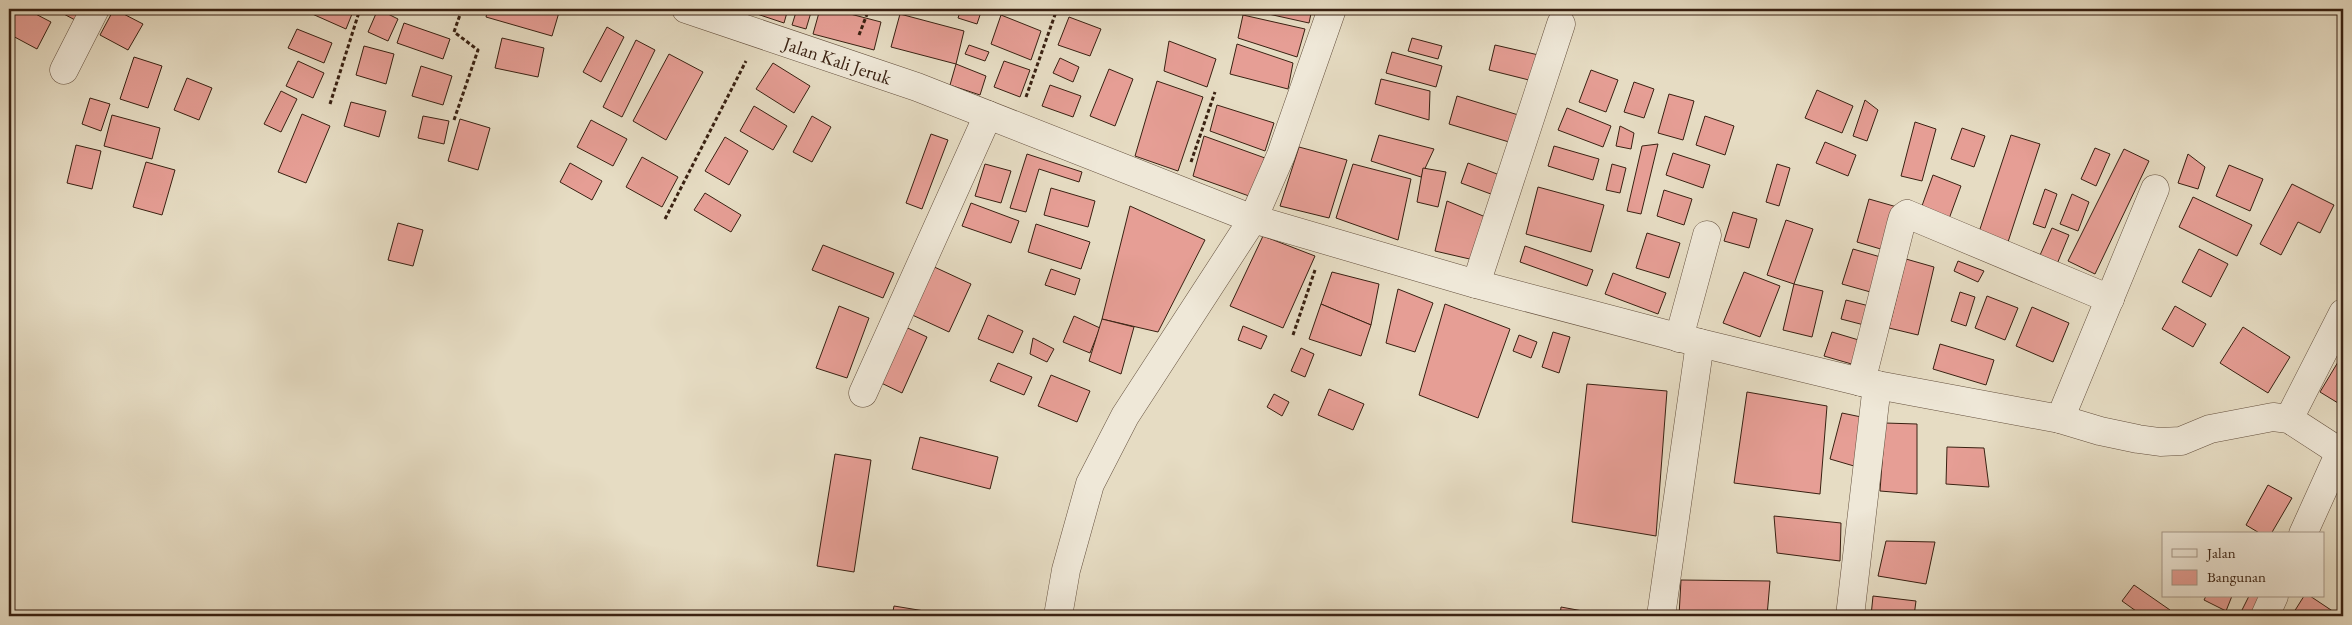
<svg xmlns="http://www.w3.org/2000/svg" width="2352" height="625" font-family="'EB Garamond',serif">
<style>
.building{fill:#e69e95;stroke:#392112}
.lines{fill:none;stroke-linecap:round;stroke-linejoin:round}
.minor-casing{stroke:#64503e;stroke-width:29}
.path{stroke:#392112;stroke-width:3;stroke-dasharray:4 2.5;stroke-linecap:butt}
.minor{stroke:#efe8d8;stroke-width:28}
.labels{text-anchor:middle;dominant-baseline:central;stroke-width:4;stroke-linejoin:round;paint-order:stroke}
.street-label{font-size:19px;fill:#392112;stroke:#efe8d8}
</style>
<rect width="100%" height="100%" fill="#e6dcc3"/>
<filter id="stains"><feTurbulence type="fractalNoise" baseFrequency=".004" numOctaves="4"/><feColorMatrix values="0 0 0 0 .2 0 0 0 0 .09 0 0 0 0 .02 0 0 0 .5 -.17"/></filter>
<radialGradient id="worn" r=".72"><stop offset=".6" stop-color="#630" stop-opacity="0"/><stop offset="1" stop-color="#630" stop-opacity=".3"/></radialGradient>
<g class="building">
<path d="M9,9H26L51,22L37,49L9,34Z"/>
<path d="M61,9H84L77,21L60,12Z"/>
<path d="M114,9L143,24L128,50L100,35Z"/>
<path d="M301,9H354L346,29Z"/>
<path d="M378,9L398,19L388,41L368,32Z"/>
<path d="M488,9H560L552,36L486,17Z"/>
<path d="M742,9H788L784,23Z"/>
<path d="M797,9H812L806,29L792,25Z"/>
<path d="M820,9H831L881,22L874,50L813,34Z"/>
<path d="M961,9H982L977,24L958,18Z"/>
<path d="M1246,9H1312L1309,23Z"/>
<path d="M900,14L964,31L956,64L891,47Z"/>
<path d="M1001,15L1041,31L1031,60L991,44Z"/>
<path d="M1243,15L1305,29L1297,57L1238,38Z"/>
<path d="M1069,17L1101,29L1090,56L1058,45Z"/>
<path d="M404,23L450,39L443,59L397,43Z"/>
<path d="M607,27L624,37L601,82L583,72Z"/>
<path d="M297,29L332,43L324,63L288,48Z"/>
<path d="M502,38L544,48L538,77L495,68Z"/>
<path d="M1412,38L1442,46L1438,59L1408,51Z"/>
<path d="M636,40L655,50L622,117L603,107Z"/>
<path d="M1169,41L1216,59L1207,87L1164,71Z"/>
<path d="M1237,44L1293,63L1288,89L1230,74Z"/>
<path d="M969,45L989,52L985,61L965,54Z"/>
<path d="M1495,45L1543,56L1537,82L1489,70Z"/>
<path d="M364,46L394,54L386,84L356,75Z"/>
<path d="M1392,52L1442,66L1436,87L1386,73Z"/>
<path d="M669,54L703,72L666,140L633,121Z"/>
<path d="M134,57L162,66L148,108L120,99Z"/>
<path d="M1060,58L1079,67L1073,82L1053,73Z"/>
<path d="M298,61L324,73L313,98L286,86Z"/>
<path d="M1004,61L1030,70L1020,97L994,87Z"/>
<path d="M773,63L810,86L794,113L756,89Z"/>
<path d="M956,64L986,76L980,95L950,85Z"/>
<path d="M421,66L452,76L443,105L412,96Z"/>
<path d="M1109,69L1133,79L1115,126L1090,116Z"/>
<path d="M1591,70L1618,80L1606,112L1579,102Z"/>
<path d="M187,78L212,88L199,120L174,110Z"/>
<path d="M1381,79L1430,91L1429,120L1375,104Z"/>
<path d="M1157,81L1203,97L1178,171L1135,156Z"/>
<path d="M1634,82L1654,89L1644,118L1624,112Z"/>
<path d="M1050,85L1081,96L1073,117L1042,106Z"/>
<path d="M1817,90L1853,106L1842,133L1805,118Z"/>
<path d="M281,91L297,99L281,132L264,124Z"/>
<path d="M1669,94L1694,101L1683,140L1658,133Z"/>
<path d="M1457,96L1528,118L1519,145L1449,124Z"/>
<path d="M90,98L110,104L101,131L82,124Z"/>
<path d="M1865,100L1878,110L1867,141L1853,136Z"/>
<path d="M351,102L386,111L379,137L344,126Z"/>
<path d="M1217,105L1274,123L1265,151L1210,131Z"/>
<path d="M754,106L787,126L773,150L740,131Z"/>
<path d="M1567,108L1611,126L1603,147L1558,130Z"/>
<path d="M302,114L330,126L306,183L278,172Z"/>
<path d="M112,115L160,128L152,159L104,146Z"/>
<path d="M423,116L449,121L444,144L418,138Z"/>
<path d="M812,116L831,127L812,162L793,152Z"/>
<path d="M1705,116L1734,126L1725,155L1696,145Z"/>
<path d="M460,119L490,128L478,170L448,161Z"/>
<path d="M591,120L627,139L613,166L577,147Z"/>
<path d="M1915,122L1936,129L1922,181L1901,176Z"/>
<path d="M1620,126L1634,133L1631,149L1616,146Z"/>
<path d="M1962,128L1985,136L1974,167L1951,159Z"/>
<path d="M931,134L948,140L922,209L906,203Z"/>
<path d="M1379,135L1434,149L1421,177L1371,161Z"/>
<path d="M2011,135L2040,144L2008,242L1979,232Z"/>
<path d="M1204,136L1265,158L1249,196L1193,176Z"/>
<path d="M725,137L748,151L729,185L705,171Z"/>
<path d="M1825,142L1856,155L1848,176L1816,163Z"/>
<path d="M1658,144L1641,214L1627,211L1642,146Z"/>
<path d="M76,145L101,151L92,189L67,183Z"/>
<path d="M1554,146L1599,159L1593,180L1548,166Z"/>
<path d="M1299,147L1347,160L1329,218L1280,206Z"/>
<path d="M2095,148L2110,154L2096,186L2081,179Z"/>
<path d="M2124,149L2149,161L2095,274L2068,261Z"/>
<path d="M1673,153L1710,165L1703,188L1666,175Z"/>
<path d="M1027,154L1082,172L1079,182L1039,169L1026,212L1010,208Z"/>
<path d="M2188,154L2205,167L2198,189L2178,183Z"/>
<path d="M642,157L678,177L662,207L626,187Z"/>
<path d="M146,162L175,170L162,215L133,207Z"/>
<path d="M570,163L602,181L592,200L560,182Z"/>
<path d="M1468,163L1505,177L1499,197L1461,183Z"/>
<path d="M985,164L1011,171L1001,203L975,196Z"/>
<path d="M1353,164L1411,179L1398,240L1336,218Z"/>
<path d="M1612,164L1626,168L1620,193L1606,190Z"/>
<path d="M1777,164L1790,168L1779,206L1766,202Z"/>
<path d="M2229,165L2263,179L2250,211L2216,196Z"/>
<path d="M1423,168L1446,172L1438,207L1417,202Z"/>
<path d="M1933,175L1961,186L1946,227L1918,217Z"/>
<path d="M2292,184L2334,205L2320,233L2298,222L2281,255L2260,244Z"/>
<path d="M1538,187L1604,205L1591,252L1526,234Z"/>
<path d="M1051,188L1095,201L1088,227L1044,215Z"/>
<path d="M2045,189L2057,194L2045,228L2033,224Z"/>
<path d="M1664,190L1692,199L1684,225L1657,216Z"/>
<path d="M705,193L741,215L731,232L694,210Z"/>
<path d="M2072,194L2089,202L2078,231L2060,224Z"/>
<path d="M2193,197L2252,225L2237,256L2179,227Z"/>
<path d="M1869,199L1897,207L1884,250L1857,242Z"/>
<path d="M1447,201L1500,223L1487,263L1435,251Z"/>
<path d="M971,203L1019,221L1011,243L962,226Z"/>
<path d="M1130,206L1205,240L1158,332L1102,319Z"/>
<path d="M1733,212L1757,219L1749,248L1724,241Z"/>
<path d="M1786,220L1813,229L1794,284L1767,275Z"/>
<path d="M398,223L423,230L413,266L388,260Z"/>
<path d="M1036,224L1090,242L1081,269L1028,252Z"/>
<path d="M2052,228L2069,235L2055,269L2037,262Z"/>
<path d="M1647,233L1680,243L1669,278L1636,268Z"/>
<path d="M1263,236L1315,256L1283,328L1230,306Z"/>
<path d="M823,245L894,273L883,298L812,270Z"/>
<path d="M1525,246L1593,270L1587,286L1520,262Z"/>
<path d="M1853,249L1884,258L1874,293L1842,284Z"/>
<path d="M2199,249L2228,264L2211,297L2182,282Z"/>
<path d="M1906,259L1934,267L1918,335L1889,328Z"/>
<path d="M1958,261L1984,271L1978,282L1954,271Z"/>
<path d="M930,265L971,284L949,332L908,313Z"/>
<path d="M1051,269L1080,279L1075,295L1045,285Z"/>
<path d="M1332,272L1379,284L1371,325L1321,304Z"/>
<path d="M1744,272L1780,286L1760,337L1723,323Z"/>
<path d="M1613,273L1666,293L1658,314L1605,294Z"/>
<path d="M1794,284L1823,291L1812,337L1783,330Z"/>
<path d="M1398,289L1433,303L1415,352L1386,343Z"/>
<path d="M1960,292L1975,297L1966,326L1951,321Z"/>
<path d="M1987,296L2018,308L2005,340L1975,328Z"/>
<path d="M1846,300L1873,307L1868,326L1841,319Z"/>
<path d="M1321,304L1371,325L1361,356L1309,339Z"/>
<path d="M1445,304L1510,329L1478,418L1419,395Z"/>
<path d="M839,306L869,318L847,378L816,368Z"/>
<path d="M2175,306L2206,324L2193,347L2162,329Z"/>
<path d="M2032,307L2069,323L2053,362L2016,346Z"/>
<path d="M988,315L1023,331L1013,353L978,339Z"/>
<path d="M1074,316L1100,328L1090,353L1063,342Z"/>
<path d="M1102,319L1134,327L1121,374L1089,361Z"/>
<path d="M899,324L927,337L902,393L875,380Z"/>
<path d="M1243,326L1267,336L1261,349L1238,340Z"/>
<path d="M2243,327L2290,357L2268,393L2220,363Z"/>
<path d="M1553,332L1570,337L1559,373L1542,367Z"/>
<path d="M1832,332L1862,341L1855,365L1824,356Z"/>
<path d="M1519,335L1537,342L1531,358L1513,351Z"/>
<path d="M1033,338L1054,349L1047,362L1030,354Z"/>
<path d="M1940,344L1994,360L1986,385L1933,369Z"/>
<path d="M1301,348L1314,354L1305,377L1291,371Z"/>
<path d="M2338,362L2343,365V393L2338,403L2320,392Z"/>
<path d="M998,363L1032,377L1024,395L990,381Z"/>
<path d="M1051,375L1090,391L1077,422L1038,406Z"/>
<path d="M1587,384L1667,391L1656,536L1572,522Z"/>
<path d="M1329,389L1364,404L1353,430L1318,415Z"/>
<path d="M1747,392L1827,406L1820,494L1734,483Z"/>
<path d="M1274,394L1289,402L1282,416L1267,407Z"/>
<path d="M1842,413L1866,418L1854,466L1830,459Z"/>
<path d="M1885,423L1917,424V494L1880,491Z"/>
<path d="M920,437L998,457L990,489L912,469Z"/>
<path d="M1947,447L1984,448L1989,487L1946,484Z"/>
<path d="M835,454L871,460L854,572L817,566Z"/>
<path d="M2268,485L2292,498L2271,534H2261L2246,525Z"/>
<path d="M1774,516L1841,523L1840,561L1777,553Z"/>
<path d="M1886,541L1935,542L1926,584L1878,576Z"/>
<path d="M1681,580L1770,581L1767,616H1679Z"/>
<path d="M2134,585L2170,610L2166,616H2143L2122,601Z"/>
<path d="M1873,596L1916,601L1914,616H1871Z"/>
<path d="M2206,596H2232L2226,611L2204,600Z"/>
<path d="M2249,596H2260L2269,616H2239Z"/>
<path d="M2304,596H2310L2334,612L2331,616H2301L2294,612Z"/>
<path d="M894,606L955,616H892Z"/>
<path d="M1561,607L1610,616H1560Z"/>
</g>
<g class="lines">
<g class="minor-casing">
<g id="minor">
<path id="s1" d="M686,9L917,87L1253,219L1476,284L1700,343L1861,382L2060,419L2100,431L2138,439L2160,442L2181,441L2210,429L2273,417L2289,419L2343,454"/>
<path d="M64,70L95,9"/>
<path d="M1476,284L1561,24"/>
<path d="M1679,338L1707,235"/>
<path d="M1861,382L1901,224L1903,217L1907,214L2110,299"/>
<path d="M863,393L988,115"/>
<path d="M2060,419L2155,189"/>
<path d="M2289,419L2343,313"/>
<path d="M2303,534L2340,452"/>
<path d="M1058,616L1066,570L1090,484L1125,416L1253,219L1281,155L1332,9"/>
<path d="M1661,616L1700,343"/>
<path d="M1850,616L1877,385"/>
<path d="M2265,616L2274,596"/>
</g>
</g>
<g class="path">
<path d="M859,35L869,9"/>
<path d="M1026,97L1057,9"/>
<path d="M330,104L360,9"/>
<path d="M454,120L478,50L454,32L462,9"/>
<path d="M1191,162L1215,92"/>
<path d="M665,219L746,61"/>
<path d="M1293,335L1315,270"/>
</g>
<use href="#minor" class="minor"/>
</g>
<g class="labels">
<g class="street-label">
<text stroke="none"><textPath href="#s1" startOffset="160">Jalan Kali Jeruk</textPath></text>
</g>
</g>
<rect width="2352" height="625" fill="none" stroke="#e6dcc3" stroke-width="30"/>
<rect x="10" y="10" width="2332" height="605" fill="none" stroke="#392112" stroke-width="2.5"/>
<rect x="15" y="15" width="2322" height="595" fill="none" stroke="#392112"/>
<rect x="2162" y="532" width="162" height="65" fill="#efe8d8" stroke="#a69889"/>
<rect x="2172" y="549" width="25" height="8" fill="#efe8d8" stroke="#a69889"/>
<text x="2207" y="558" font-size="15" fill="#392112">Jalan</text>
<rect x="2172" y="570" width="25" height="15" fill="#e69e95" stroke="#a69889"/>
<text x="2207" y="582" font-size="15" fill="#392112">Bangunan</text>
<rect width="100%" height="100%" filter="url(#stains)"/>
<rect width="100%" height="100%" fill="url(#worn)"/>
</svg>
